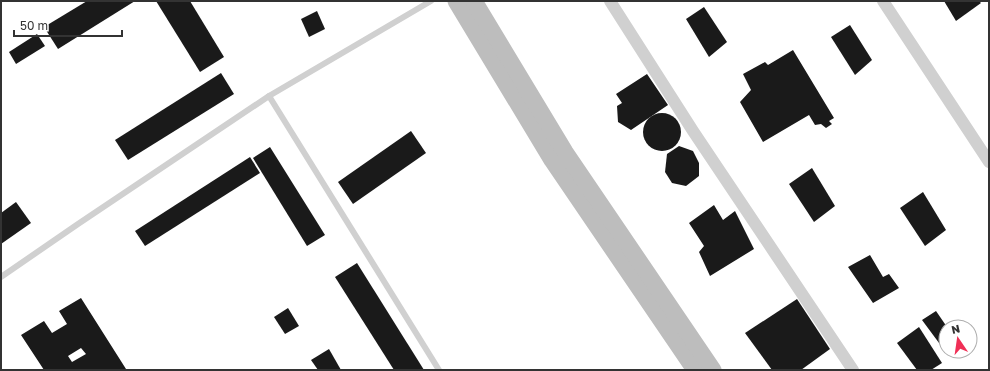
<svg xmlns="http://www.w3.org/2000/svg" width="990" height="371" font-family="'Golos Text',sans-serif">
<style>
.building{fill:#1a1a1a;fill-rule:evenodd}
.lines{fill:none;stroke-linecap:round;stroke-linejoin:round}
.service{stroke:#d0d0d0;stroke-width:6}
.minor{stroke:#d0d0d0;stroke-width:12}
.secondary{stroke:#bdbdbd;stroke-width:17}
</style>
<rect width="100%" height="100%" fill="#fff"/>
<g class="building">
<path d="M87,1H135L58,49L44,27Z"/>
<path d="M156,1H190L224,57L200,72Z"/>
<path d="M944,1H979L981,3L956,21Z"/>
<path d="M704,7L727,42L709,57L686,19Z"/>
<path d="M317,11L325,29L309,37L301,19Z"/>
<path d="M850,25L872,60L855,75L831,37Z"/>
<path d="M37,34L45,46L16,64L9,52Z"/>
<path d="M793,50L834,118L829,121L832,124L826,128L821,124L815,125L809,115L763,142L740,102L751,90L743,74L765,62L768,65Z"/>
<path d="M221,73L234,94L128,160L115,140Z"/>
<path d="M647,74L668,105L631,130L618,122L617,106L622,103L616,94Z"/>
<circle cx="662" cy="132" r="19"/>
<path d="M411,131L426,153L353,204L338,182Z"/>
<path d="M679,146L693,151L699,163V176L686,186L672,183L665,172L667,154Z"/>
<path d="M270,147L325,235L307,246L253,158Z"/>
<path d="M250,157L260,173L145,246L135,231Z"/>
<path d="M812,168L835,206L814,222L789,184Z"/>
<path d="M923,192L946,230L925,246L900,208Z"/>
<path d="M16,202L31,223L1,244V213Z"/>
<path d="M714,205L723,220L735,211L754,249L710,276L699,252L704,246L689,223Z"/>
<path d="M870,255L883,277L889,274L899,288L873,303L848,267Z"/>
<path d="M357,263L424,370H394L335,277Z"/>
<path d="M81,298L126,369L125,370H44L21,335L44,321L52,333L67,324L59,311ZM81,348L86,354L72,362L68,356Z"/>
<path d="M797,299L830,349L801,370H772L745,333Z"/>
<path d="M288,308L299,326L285,334L274,317Z"/>
<path d="M936,311L947,327H946V344L942,347L922,320Z"/>
<path d="M919,327L942,363L931,370H917L897,343Z"/>
<path d="M329,349L341,370H318L311,360Z"/>
</g>
<g class="lines">
<g class="service">
<path d="M269,96L439,370"/>
<path d="M1,277L78,224L269,96L431,1"/>
</g>
<g class="minor">
<path d="M610,1L693,131L853,370"/>
<path d="M883,1L989,162"/>
</g>
<g class="secondary">
<path d="M456,1L552,160L695,370"/>
<path d="M474,1L565,152L713,370"/>
</g>
</g>
<rect width="990" height="371" fill="none" stroke="#333333" stroke-width="4"/>
<g transform="translate(958 339) rotate(347)"><circle r="19" fill="#ffffff" stroke="#adadad"/>
<path d="M0-3L7 15L0 10L-7 15Z" fill="#f02f56"/>
<text y="-6" font-size="11" font-weight="bold" text-anchor="middle" fill="#333333">N</text>
</g>
<path d="M14 30v6h108v-6" fill="none" stroke="#333333" stroke-width="2"/>
<text x="20" y="30" font-size="12" fill="#333333" stroke="#ffffff" stroke-width="3" paint-order="stroke">50 m</text>
</svg>
